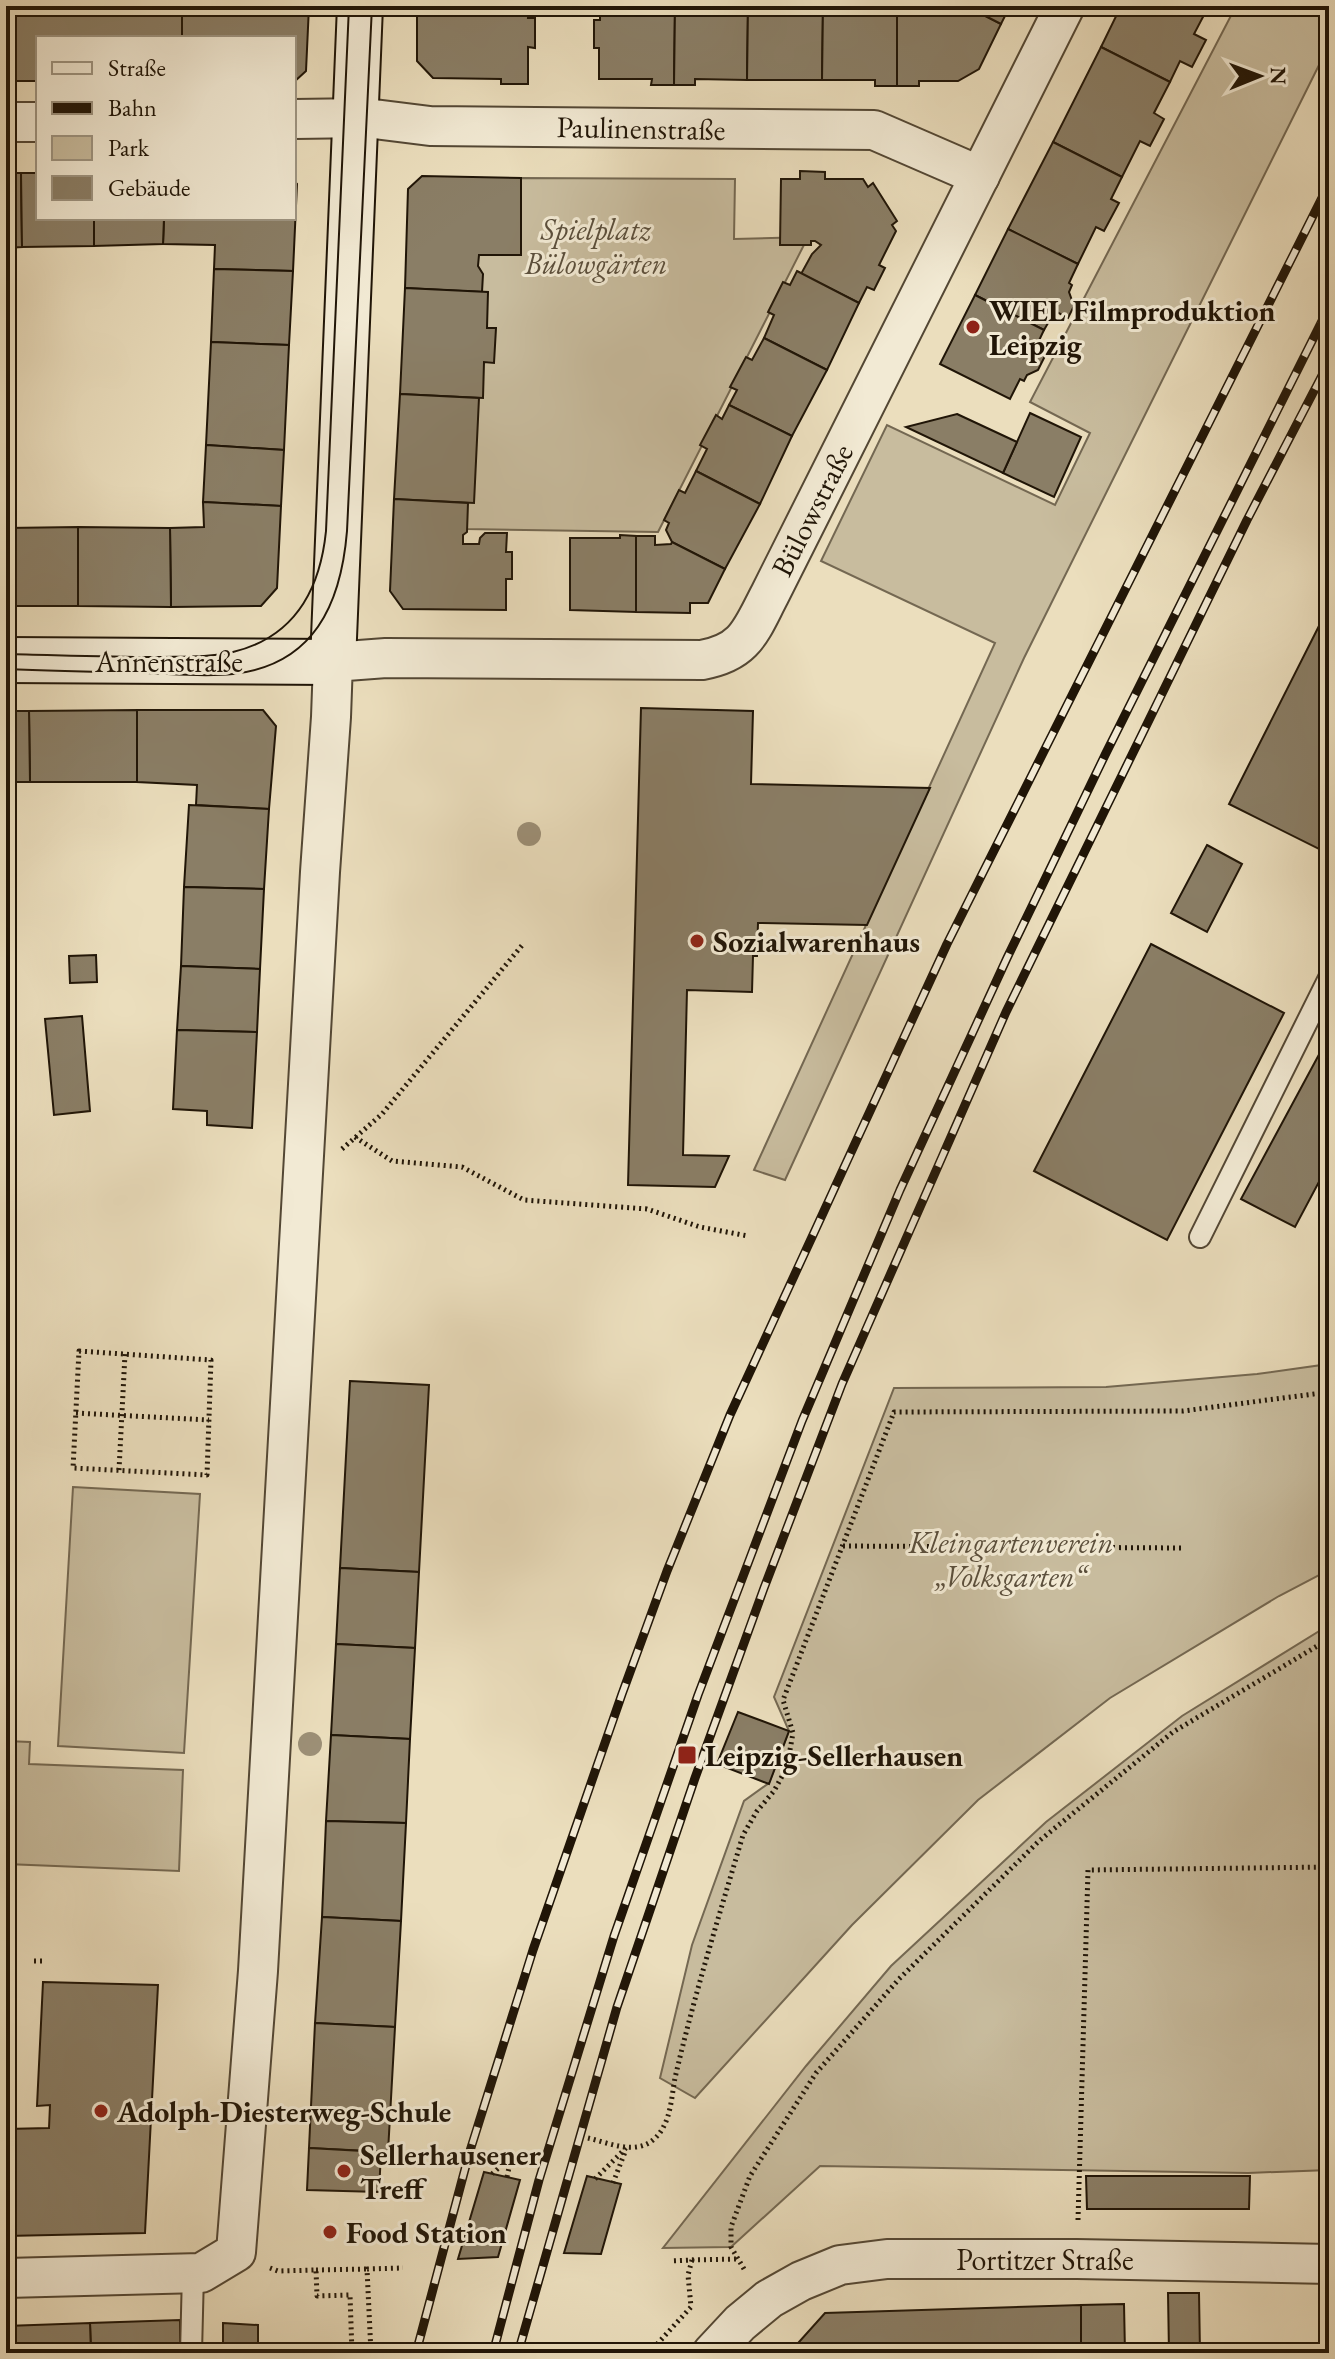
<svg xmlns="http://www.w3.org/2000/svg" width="1335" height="2359" font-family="'EB Garamond',serif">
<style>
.green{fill:#c8bc9e;stroke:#746852;stroke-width:2}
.building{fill:#8a7e66;stroke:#201507;stroke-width:2}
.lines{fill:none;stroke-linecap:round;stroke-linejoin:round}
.lane-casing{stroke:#534734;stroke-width:24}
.street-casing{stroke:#534734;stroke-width:42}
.secondary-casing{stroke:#201507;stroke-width:48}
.path{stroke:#201507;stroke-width:5;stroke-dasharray:2 4;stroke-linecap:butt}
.lane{stroke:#f2ead4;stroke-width:20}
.street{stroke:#f2ead4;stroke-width:38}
.secondary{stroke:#f2ead4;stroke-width:44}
.tram{stroke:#201507;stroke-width:2}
.rail-casing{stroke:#201507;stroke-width:9}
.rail{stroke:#f2ead4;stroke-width:6;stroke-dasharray:18;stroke-linecap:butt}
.tree{fill:#9c8f76}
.poi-dot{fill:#8f2418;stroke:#f2ead4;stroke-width:3}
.labels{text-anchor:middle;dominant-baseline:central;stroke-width:6;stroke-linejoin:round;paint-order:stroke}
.street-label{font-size:30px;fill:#201507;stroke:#f2ead4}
.park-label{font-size:30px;font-style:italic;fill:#5b4f3c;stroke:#f2ead4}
.poi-label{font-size:30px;font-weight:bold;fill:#201507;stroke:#f2ead4;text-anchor:start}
</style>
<rect width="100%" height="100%" fill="#ebdebd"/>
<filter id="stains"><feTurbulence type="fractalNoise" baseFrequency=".0025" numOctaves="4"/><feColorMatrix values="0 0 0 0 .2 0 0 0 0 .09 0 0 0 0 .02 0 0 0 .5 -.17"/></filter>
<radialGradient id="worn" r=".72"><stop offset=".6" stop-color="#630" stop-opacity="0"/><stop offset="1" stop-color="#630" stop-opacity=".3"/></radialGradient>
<g class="green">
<path d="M1236,6H1329V45L1024,658L785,1180L754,1170L995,643L821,561L887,425L1055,505L1090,433L1030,402Z"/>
<path d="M521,178L735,179L734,239L808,237L658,532L467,529V245L521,244Z"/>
<path d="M1329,1364V1570L1279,1596L1110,1698L978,1800L852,1925L695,2098L660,2078L692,1945L744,1801L769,1783L789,1731L774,1697L894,1388L1106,1387L1257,1374Z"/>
<path d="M73,1487L200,1494L184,1753L58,1746Z"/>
<path d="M1329,1625V2170L1248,2173L820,2166L731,2247L663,2248L806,2066L891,1966L1046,1822L1182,1716Z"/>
<path d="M6,1741L30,1742L29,1764L183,1770L179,1871L6,1864Z"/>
</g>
<g class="building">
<path d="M6,6H182V38H38V81H6Z"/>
<path d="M182,6H309L306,71L294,82V38H182Z"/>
<path d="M420,6H529L528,18H535V48L528,47V84H501V79L433,78L417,61V15H420Z"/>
<path d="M600,6H675L674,85H651L652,79H599V48H594V20H600Z"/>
<path d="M675,6H748L747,80L695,79V85H674Z"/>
<path d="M748,6H823L822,80H747Z"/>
<path d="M823,6H897V86H875V80H822Z"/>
<path d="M897,6H966L1001,24L979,69L958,81H919V86H897Z"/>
<path d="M966,6H1010L1001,24Z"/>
<path d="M1121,6H1185L1204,15L1194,34L1206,40L1192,67L1180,61L1170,82L1101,47Z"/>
<path d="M1185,6H1209L1204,15Z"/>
<path d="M1101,47L1170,82L1154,113L1164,119L1150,146L1140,141L1122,177L1053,142Z"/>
<path d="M1053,142L1122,177L1111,199L1119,203L1104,231L1096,227L1078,264L1008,229Z"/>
<path d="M800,171L825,172V179H863L868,187L873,183L897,221L892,225L896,231L879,265L885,268L874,290L867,287L859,303L801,274L812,254L821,245L815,241H811V245H780L781,179H800Z"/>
<path d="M6,173H21L22,247L6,248Z"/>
<path d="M21,173H38V218H94V246L22,247Z"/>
<path d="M422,176L521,178V255H479L478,266L483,274L482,292L405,288L408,189Z"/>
<path d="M294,181L297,184L293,271L214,269L215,245L163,244L164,218H294Z"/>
<path d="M94,218H164L163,244L94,246Z"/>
<path d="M1008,229L1078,264L1069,283L1072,285L1069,292L1074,306L1068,318L1055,311L1044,330L975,295Z"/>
<path d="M214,269L293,271L289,345L211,342Z"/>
<path d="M797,271L859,303L827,370L764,338L774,315L768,312L783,282L790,285Z"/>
<path d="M405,288L488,292L487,328H496L494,363L484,362L483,398L400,394Z"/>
<path d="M975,295L1044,330L1034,351L1045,356L1038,370L1027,375L1024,381L1020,379L1010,399L940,364Z"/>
<path d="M764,338L827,370L792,436L729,405L737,390L730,387L746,357L752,360Z"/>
<path d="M211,342L289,345L284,450L206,445Z"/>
<path d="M400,394L479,398L474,503L394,499Z"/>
<path d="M729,405L792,436L760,504L696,471L707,449L700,445L716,415L722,419Z"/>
<path d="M1030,413L1081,437L1054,497L1003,473Z"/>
<path d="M957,414L1017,442L1003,473L906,427Z"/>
<path d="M206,445L284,450L281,506L203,502Z"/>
<path d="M696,471L760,504L725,569L672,542L666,530L669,523L664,520L679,490L685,493Z"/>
<path d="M394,499L468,503L467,532L463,535V544H479L480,538L485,533H507L506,552H512V579H506V610L403,609L390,591Z"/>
<path d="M203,502L281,506L277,588L261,606L171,607L170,528L204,527Z"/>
<path d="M78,527L170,528L171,607L78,606Z"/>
<path d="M78,527V606H6V528Z"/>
<path d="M620,535L636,536V612L570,610V538H620Z"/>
<path d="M636,536H655V545L671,544L672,542L725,569L708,603H690V613L636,612Z"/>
<path d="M1322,620L1329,624V854L1229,804Z"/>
<path d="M641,708L753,711L751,784L930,788L867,925L758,923L757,956H753L752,992L687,990L683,1155L729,1156L715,1187L628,1185Z"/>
<path d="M137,710H263L276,726L269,809L196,805L197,785L137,782Z"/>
<path d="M137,710V782H30L29,711Z"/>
<path d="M6,711H29L30,782H6Z"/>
<path d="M189,805L269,809L264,889L184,887Z"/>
<path d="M1207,845L1242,864L1207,932L1171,913Z"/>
<path d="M184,887L264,889L260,969L181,966Z"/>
<path d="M1151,944L1284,1013L1167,1240L1034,1171Z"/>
<path d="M96,955L97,982L70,983L69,956Z"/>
<path d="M181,966L260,969L257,1032L177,1030Z"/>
<path d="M82,1016L90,1111L54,1115L45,1019Z"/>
<path d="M177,1030L257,1032L252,1128L207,1125V1111L173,1109Z"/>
<path d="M1329,1036V1163L1295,1227L1241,1199Z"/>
<path d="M350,1381L429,1385L419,1572L340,1568Z"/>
<path d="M340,1568L419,1572L415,1648L336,1644Z"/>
<path d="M336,1644L415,1648L410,1739L331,1735Z"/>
<path d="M738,1712L789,1731L769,1784L717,1764Z"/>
<path d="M331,1735L410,1739L406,1823L326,1821Z"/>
<path d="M326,1821L406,1823L401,1921L322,1917Z"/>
<path d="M322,1917L401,1921L395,2027L315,2023Z"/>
<path d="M43,1982L158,1985L145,2233L6,2236V2129L49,2128L50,2105L37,2106Z"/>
<path d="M315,2023L395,2027L388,2152L309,2148Z"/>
<path d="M309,2148L381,2152L379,2192L307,2190Z"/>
<path d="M484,2172L520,2180L498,2257L458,2259Z"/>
<path d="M1326,2173H1329V2212H1328Z"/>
<path d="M587,2176L621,2184L601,2254L564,2253Z"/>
<path d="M1086,2176H1250L1249,2209H1087Z"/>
<path d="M1168,2293H1199L1200,2353H1169Z"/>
<path d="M1124,2304L1125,2353H1081V2305Z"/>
<path d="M1081,2305V2353L790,2352L825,2313Z"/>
<path d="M180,2320V2353H91L90,2323Z"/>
<path d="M90,2323L91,2353H6V2326Z"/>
<path d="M223,2323L258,2325V2347L223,2346Z"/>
</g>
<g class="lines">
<g class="lane-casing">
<g id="lane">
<path d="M1200,1237L1329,978"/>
<path d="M191,2353L193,2273"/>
</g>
</g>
<g class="street-casing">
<g id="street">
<path d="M294,119L366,118L430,126L874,130L980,176"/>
<path d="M6,122H38"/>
<path d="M6,2278L201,2273L236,2252L258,1971L320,872L331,717L333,662L386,658L702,660C746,652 751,630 770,594L1065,6"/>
<path d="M712,2353L740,2323L769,2299L801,2281L840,2265L887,2259H1077L1329,2264"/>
</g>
</g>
<g class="secondary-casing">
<path id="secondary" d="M6,660L333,662L360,6"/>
</g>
<g class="path">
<path d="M355,1137L392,1161L462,1167L524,1200L647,1209L700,1227L748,1236"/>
<path d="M342,1149L382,1114L524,943"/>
<path d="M79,1351L211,1360L207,1475L73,1468Z"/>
<path d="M76,1413L209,1420"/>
<path d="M119,1470L125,1354"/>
<path d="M843,1546L1183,1548"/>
<path d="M34,1961H43"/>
<path d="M588,2138C609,2143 635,2155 653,2140C671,2125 671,2099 675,2078C694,1996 719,1916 743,1835L757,1811L774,1791L787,1767L793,1733L783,1700L894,1412L1183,1411L1329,1392"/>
<path d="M492,2174L512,2155L536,2162"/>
<path d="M507,2177L511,2158"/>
<path d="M595,2179L626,2148"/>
<path d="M613,2183L625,2152"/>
<path d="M1078,2220L1088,1870L1329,1867"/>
<path d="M692,2260L737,2259"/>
<path d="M270,2268L278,2271L316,2270L317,2296L350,2295L352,2353"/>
<path d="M744,2269L731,2247V2227L750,2176L816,2073L899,1979L1039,1841L1173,1732L1329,1639"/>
<path d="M316,2270L367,2269"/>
<path d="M371,2353L367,2269L403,2268"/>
<path d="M649,2353L691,2307L688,2275L692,2260L670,2261"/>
</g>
<use href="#lane" class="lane"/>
<use href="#street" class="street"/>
<use href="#secondary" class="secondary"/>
<g class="tram">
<path d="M6,654C55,655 104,657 153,657C179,656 207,658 233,652C295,637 320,590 326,531L349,6"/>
<path d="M6,669C53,671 100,672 147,673C175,674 204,677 233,674C314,665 341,604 347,531L372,6"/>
</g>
<g class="rail-casing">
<g id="rail">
<path d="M416,2353L469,2154L533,1950L622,1694L667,1571L730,1415L947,944L1329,184"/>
<path d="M493,2353L539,2180L614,1936L698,1695L802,1421L900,1190L1007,958L1106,753L1329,307"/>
<path d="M518,2353L617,2007L695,1778L764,1588L842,1384L1006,1012L1247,520L1329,362"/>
</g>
</g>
<use href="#rail" class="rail"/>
</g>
<g class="tree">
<circle cx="529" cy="834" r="12"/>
<circle cx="310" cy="1744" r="12"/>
</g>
<g class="poi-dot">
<circle cx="973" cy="327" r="8"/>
<circle cx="697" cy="941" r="8"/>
<rect x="677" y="1745" width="20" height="20" rx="4"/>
<circle cx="101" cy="2111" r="8"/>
<circle cx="344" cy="2171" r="8"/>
<circle cx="330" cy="2232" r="8"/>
</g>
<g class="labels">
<g class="street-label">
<text transform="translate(641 128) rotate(1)">Paulinenstraße</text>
<text transform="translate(812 510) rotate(-63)">Bülowstraße</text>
<text x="169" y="661">Annenstraße</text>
<text x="1045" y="2259">Portitzer Straße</text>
</g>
<g class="park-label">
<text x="596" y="229">Spielplatz<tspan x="596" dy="34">Bülowgärten</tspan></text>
<text x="1011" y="1542">Kleingartenverein<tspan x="1011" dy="34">„Volksgarten“</tspan></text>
</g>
<g class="poi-label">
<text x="989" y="310">WIEL Filmproduktion<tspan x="989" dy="34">Leipzig</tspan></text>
<text x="713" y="941">Sozialwarenhaus</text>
<text x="705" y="1755">Leipzig-Sellerhausen</text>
<text x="117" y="2111">Adolph-Diesterweg-Schule</text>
<text x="360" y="2154">Sellerhausener<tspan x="360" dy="34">Treff</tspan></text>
<text x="346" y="2232">Food Station</text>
</g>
</g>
<rect width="1335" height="2359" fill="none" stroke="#ebdebd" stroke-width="32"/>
<rect x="8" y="8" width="1319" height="2343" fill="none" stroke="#201507" stroke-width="4"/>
<rect x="16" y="16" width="1303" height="2327" fill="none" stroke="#201507" stroke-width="2"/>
<rect x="36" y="36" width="260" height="184" fill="#f2ead4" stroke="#9e9582" stroke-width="2"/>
<rect x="52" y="62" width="40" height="12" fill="#f2ead4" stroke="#9e9582" stroke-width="2"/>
<text x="108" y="76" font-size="24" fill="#201507">Straße</text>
<rect x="52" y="102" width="40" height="12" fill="#201507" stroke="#9e9582" stroke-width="2"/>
<text x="108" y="116" font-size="24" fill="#201507">Bahn</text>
<rect x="52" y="136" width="40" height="24" fill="#c8bc9e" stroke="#9e9582" stroke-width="2"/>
<text x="108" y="156" font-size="24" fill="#201507">Park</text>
<rect x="52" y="176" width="40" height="24" fill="#8a7e66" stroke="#9e9582" stroke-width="2"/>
<text x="108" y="196" font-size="24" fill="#201507">Gebäude</text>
<g transform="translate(1259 76) rotate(89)" stroke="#f2ead4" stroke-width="6" paint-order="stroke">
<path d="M0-6L14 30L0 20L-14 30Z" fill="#201507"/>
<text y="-12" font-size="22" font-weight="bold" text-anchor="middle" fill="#201507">N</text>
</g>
<rect width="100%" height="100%" filter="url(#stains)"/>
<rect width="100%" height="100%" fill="url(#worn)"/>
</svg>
